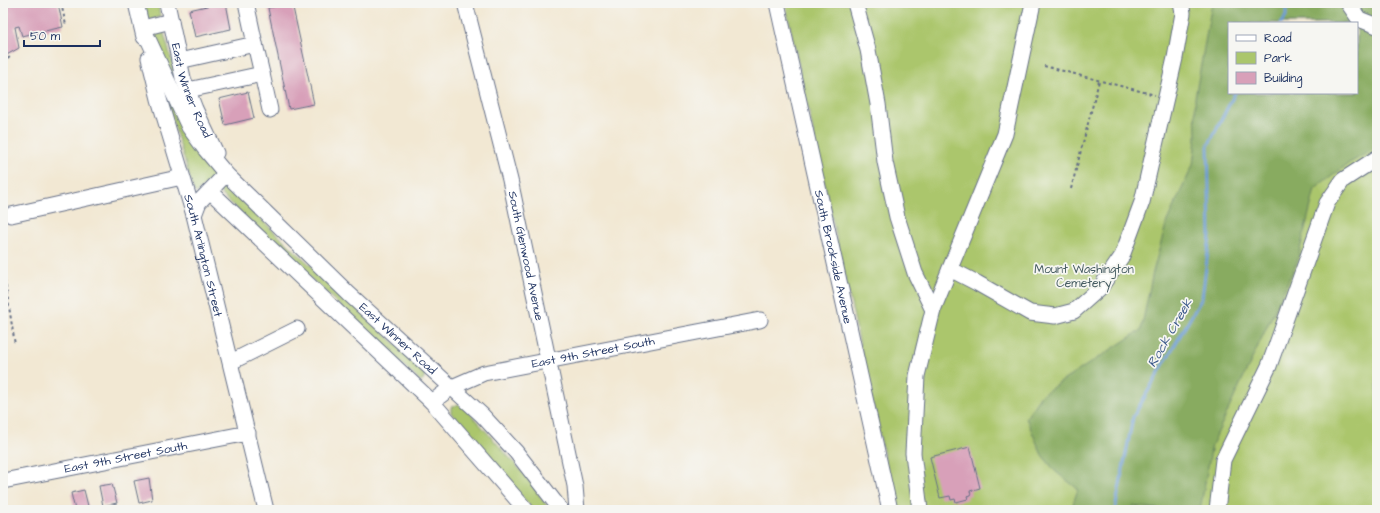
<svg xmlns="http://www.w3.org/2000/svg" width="1380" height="513" font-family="'Architects Daughter',sans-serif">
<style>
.green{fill:#abc66c;stroke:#637a65;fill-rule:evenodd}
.forest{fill:#88ab60;stroke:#526d5f;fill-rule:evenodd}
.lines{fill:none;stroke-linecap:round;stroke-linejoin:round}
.stream{stroke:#6c9cd5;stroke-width:3}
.building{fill:#d8a0b9}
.minor-casing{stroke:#667087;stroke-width:17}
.path{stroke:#667087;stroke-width:2;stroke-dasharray:3 3;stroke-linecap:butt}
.minor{stroke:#fff;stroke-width:15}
.rail-casing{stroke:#1b2f5e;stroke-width:4.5}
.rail{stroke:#f6f6f2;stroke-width:3;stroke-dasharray:9;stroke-linecap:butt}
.labels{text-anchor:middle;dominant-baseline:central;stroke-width:3.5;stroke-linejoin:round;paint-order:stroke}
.street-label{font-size:12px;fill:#1b2f5e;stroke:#f6f6f2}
.park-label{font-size:12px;fill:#465c62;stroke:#f6f6f2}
.water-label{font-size:13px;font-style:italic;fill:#375588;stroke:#f6f6f2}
</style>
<rect width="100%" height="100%" fill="#f6f6f2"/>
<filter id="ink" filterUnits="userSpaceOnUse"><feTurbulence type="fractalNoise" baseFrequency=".025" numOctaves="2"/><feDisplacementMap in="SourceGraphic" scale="8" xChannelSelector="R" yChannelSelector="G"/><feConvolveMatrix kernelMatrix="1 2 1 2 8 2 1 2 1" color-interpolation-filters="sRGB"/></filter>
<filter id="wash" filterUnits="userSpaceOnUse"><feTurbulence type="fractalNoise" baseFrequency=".012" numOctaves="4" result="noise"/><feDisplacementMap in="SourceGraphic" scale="16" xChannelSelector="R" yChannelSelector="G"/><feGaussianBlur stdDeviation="0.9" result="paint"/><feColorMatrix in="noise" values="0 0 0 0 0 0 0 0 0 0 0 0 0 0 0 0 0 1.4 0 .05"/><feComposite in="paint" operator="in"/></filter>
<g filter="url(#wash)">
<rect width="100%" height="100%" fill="#f2e8d3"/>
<g class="green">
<path d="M143,3H158L160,17L149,20L147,19Z"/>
<path d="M785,3H1377V510H896ZM1229,23H1357V93H1229Z"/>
<path d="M163,30L185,105L152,34Z"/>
<path d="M154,59L217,173L197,193L194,192Z"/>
<path d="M225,183L265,223L422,368L425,374L423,381H420L222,195L218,187Z"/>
<path d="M459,404L468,411L525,475L550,510H533L451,413V407Z"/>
</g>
<path class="forest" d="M1212,3H1377V148L1349,163L1315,189L1297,262L1212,445L1200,510H1165L1133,506L1132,510H1071L1078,489L1056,472L1042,455L1026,418L1041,395L1141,330L1153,272L1167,221L1193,165L1196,138L1195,98ZM1229,23H1357V93H1229Z"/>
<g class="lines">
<g class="stream">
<path d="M1281,23L1286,16V3"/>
<path d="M1115,510L1133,417L1202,298L1210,236L1208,146L1235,93"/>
</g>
</g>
<g id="blocks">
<g class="building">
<path d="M6,3H58L63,27L22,36L19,26L15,27L19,48L3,57V4Z"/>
<path d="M220,3H226L231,29L195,37L189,10Z"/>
<path d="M292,3L314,104L289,109L268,8Z"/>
<path d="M248,92L254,118L225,125L219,99Z"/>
<path d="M970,447L980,488L970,491L971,495L967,496L968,499L956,502L955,499L951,500L950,496L940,498L930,457Z"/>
<path d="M149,478L152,500L139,503L134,481Z"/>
<path d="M112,484L117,503L103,506L99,486Z"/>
<path d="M84,490L89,510H75L71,493Z"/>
</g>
</g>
</g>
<g filter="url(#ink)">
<use href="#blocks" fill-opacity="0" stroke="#667087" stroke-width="1"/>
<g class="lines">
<g class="minor-casing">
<g id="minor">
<path d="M136,3L144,37"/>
<path id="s1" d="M167,3L183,78L195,109L216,153"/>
<path id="s2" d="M465,3L510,180L575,486L577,510"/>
<path id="s3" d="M777,3L890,510"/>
<path d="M855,3L868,50L878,104L885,162L897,217L915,273L933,310"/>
<path d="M1348,3L1359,19L1377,26"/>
<path d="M247,7L255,44"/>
<path id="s4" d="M143,28L189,127L205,149L226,174L349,294L482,415L516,452L561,510"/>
<path d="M143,28L171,21"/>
<path id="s5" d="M149,58L159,99L194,215L266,510"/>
<path d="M179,61L255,44L262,74L188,90"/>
<path d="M262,74L270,110"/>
<path d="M210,191L432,402L526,510"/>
<path d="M11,215L182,177"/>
<path d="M194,215L199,202L226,174"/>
<path d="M950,269L977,283L1030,313L1055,316L1074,311L1100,288L1122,256L1142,202L1175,58L1183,13L1181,3"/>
<path d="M231,362L297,329"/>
<path id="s6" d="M432,402L452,387L484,373L760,320"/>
<path id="s7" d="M3,481L248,433"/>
<path d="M920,510L913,453L917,376L933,310L1005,134L1033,3"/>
<path d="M1217,510L1223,460L1269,366L1327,203L1343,180L1377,158"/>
</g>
</g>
<g class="path">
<path d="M61,3L66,25"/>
<path d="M3,63L11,56"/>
<path d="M1044,66L1155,95"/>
<path d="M1071,189L1099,81"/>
<path d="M3,268L15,345"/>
</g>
<use href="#minor" class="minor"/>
<g class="rail-casing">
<path id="rail" d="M3,507L8,510"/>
</g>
<use href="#rail" class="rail"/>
</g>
</g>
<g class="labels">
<g class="street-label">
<text stroke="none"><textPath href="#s1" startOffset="91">East Winner Road</textPath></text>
<text stroke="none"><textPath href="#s2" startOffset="260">South Glenwood Avenue</textPath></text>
<text stroke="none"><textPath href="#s5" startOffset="205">South Arlington Street</textPath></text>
<text stroke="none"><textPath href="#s3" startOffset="260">South Brookside Avenue</textPath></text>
<text stroke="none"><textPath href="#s4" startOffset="407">East Winner Road</textPath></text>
<text stroke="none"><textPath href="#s6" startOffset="171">East 9th Street South</textPath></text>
<text stroke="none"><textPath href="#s7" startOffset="125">East 9th Street South</textPath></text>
</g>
<g class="park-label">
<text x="1084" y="269">Mount Washington<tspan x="1084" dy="14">Cemetery</tspan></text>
</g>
<g class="water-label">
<text transform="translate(1170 333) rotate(-60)">Rock Creek</text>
</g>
</g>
<rect width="1380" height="513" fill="none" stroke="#f6f6f2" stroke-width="16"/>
<rect x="1228" y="22" width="130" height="72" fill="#f6f6f2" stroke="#9ea6b7"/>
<rect x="1236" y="35" width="20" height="6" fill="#ffffff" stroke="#9ea6b7"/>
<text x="1264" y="42" font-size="12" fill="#1b2f5e">Road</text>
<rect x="1236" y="52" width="20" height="12" fill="#abc66c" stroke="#9ea6b7"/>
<text x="1264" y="62" font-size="12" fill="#1b2f5e">Park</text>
<rect x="1236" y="72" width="20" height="12" fill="#d8a0b9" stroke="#9ea6b7"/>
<text x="1264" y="82" font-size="12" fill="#1b2f5e">Building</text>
<path d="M24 40v6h76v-6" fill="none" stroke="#1b2f5e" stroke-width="2"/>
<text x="30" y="40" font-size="12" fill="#1b2f5e" stroke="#f6f6f2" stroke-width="3" paint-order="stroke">50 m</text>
</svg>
